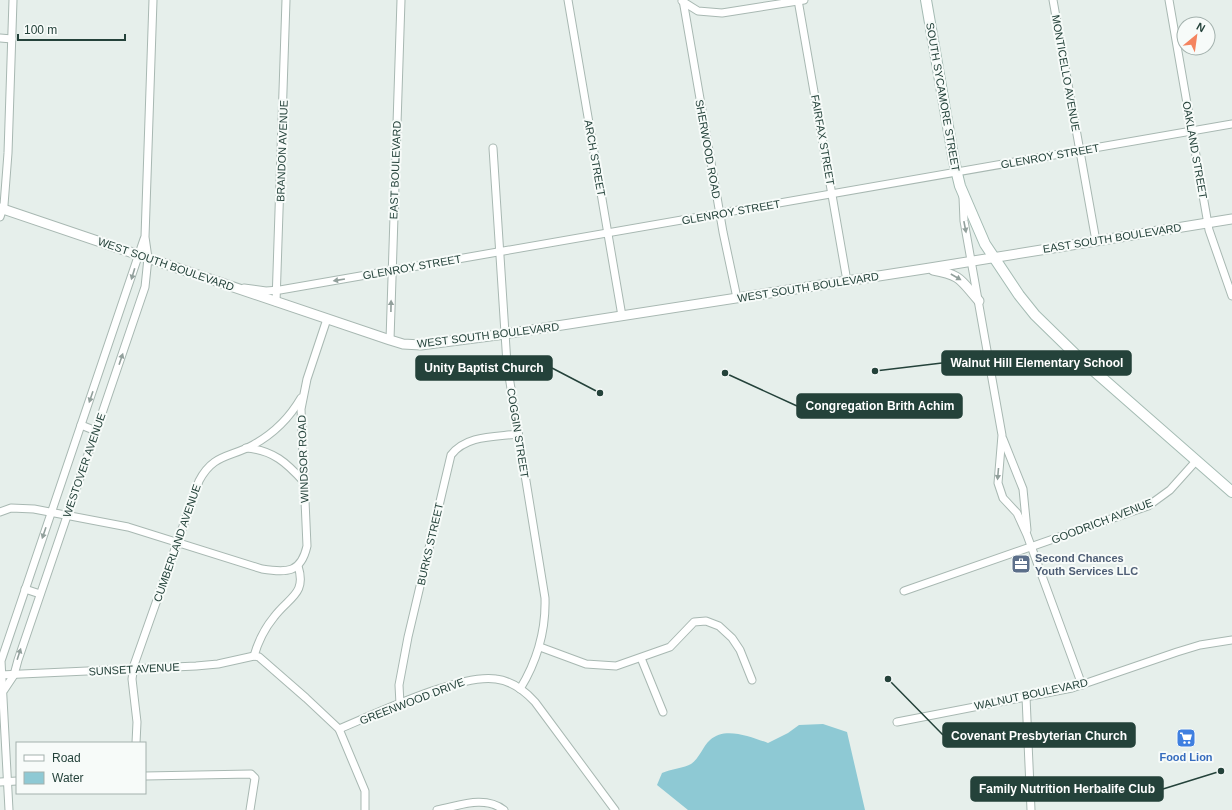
<svg xmlns="http://www.w3.org/2000/svg" width="1232" height="810" font-family="Arial,sans-serif">
<style>
.water{fill:#8ec9d4}
.lines{fill:none;stroke-linecap:round;stroke-linejoin:round}
.minor-casing{stroke:#a8b8b2;stroke-width:9}
.tertiary-casing{stroke:#a8b8b2;stroke-width:11}
.secondary-casing{stroke:#a4bbb3;stroke-width:12}
.minor{stroke:#fff;stroke-width:7}
.tertiary{stroke:#fff;stroke-width:9}
.secondary{stroke:#fff;stroke-width:10}
.oneway{fill:#92a09c}
.labels{text-anchor:middle;dominant-baseline:central;stroke-width:4;stroke-linejoin:round;paint-order:stroke}
.street-label{font-size:11px;fill:#24423a;stroke:#f7fbf9}
.service-label{font-size:11px;font-weight:bold;fill:#4e5e75;stroke:#f7fbf9;text-anchor:start}
.shop-label{font-size:11px;font-weight:bold;fill:#366cbe;stroke:#f7fbf9}
.leader{fill:none;stroke:#24423a;stroke-width:1.5}
.callout-dot{fill:#24423a;stroke:#f7fbf9;stroke-width:1.5}
.callout{fill:#24423a;stroke:#24423a;stroke-width:1.5}
.callout-label{font-size:12px;text-anchor:middle;font-weight:bold;fill:#fff}
</style>
<rect width="100%" height="100%" fill="#e6efeb"/>
<path class="water" d="M823,724L847,732L865,810H688L657,785L662,773C670,769 685,768 691,764C699,759 703,746 710,740C725,726 751,737 768,743L788,733L799,725Z"/>
<g class="lines">
<g class="minor-casing">
<g id="minor">
<path d="M568,0L622,316"/>
<path d="M683,0L723,232L737,298"/>
<path d="M798,0L847,281"/>
<path d="M1053,0L1096,241"/>
<path d="M1169,0L1209,230L1232,296"/>
<path d="M682,1L698,11L722,13L804,0"/>
<path d="M0,38L12,39"/>
<path d="M493,148L507,364L545,598C546,631 537,661 520,689"/>
<path d="M963,197L964,221L1002,435L998,483L1003,498L1017,513L1027,535L1082,685"/>
<path d="M0,217L4,205L8,153L13,0"/>
<path d="M244,288L266,291L280,290L1232,124"/>
<path d="M276,302L286,0"/>
<path d="M390,340L401,0"/>
<path d="M81,425L96,431"/>
<path d="M1003,439L1023,489L1027,530"/>
<path d="M246,448C273,450 287,463 304,482"/>
<path d="M0,512L11,508L34,509L128,527L262,569C287,573 301,573 307,546L301,409L307,379L327,319"/>
<path d="M25,589L40,594"/>
<path d="M904,591L1148,506L1170,490L1196,461"/>
<path d="M540,647L586,664L616,666L670,647L694,622L706,621L719,626L732,638L740,650L752,680"/>
<path d="M254,656C258,642 265,628 274,617C289,597 307,594 298,566"/>
<path d="M641,658L663,712"/>
<path d="M0,675L196,666L218,664L254,656L259,657L306,698L339,729L365,791V810"/>
<path d="M4,690L14,675L18,660L145,287L148,258L145,237L153,0"/>
<path d="M1026,697L1031,810"/>
<path d="M400,704L399,685L408,637L451,455C466,435 495,437 518,434"/>
<path d="M897,722L1072,688L1177,652L1200,645L1232,640"/>
<path d="M339,729C375,714 461,673 496,679C512,681 525,691 535,702L615,810"/>
<path d="M136,743L137,722L132,679L134,665L199,481C213,454 229,458 253,445C273,434 290,417 301,398"/>
<path d="M145,776L251,774L255,778L250,810"/>
<path d="M0,782L17,781"/>
<path d="M9,810L1,661L144,239"/>
<path d="M437,810C459,806 484,795 504,810"/>
</g>
</g>
<g class="tertiary-casing">
<g id="tertiary">
<path d="M0,208L390,340L403,344L421,345L505,334L930,268L1232,219"/>
<path d="M933,270C962,275 961,281 979,301"/>
</g>
</g>
<g class="secondary-casing">
<path id="secondary" d="M926,0L954,161L960,186L985,244L1019,295L1035,315L1077,356L1232,492"/>
</g>
<use href="#minor" class="minor"/>
<use href="#tertiary" class="tertiary"/>
<use href="#secondary" class="secondary"/>
</g>
<defs><path id="oneway-solid" d="M-6-.8H1V-3.2L6.5 0L1 3.2V.8H-6Z"/></defs>
<g class="oneway">
<use href="#oneway-solid" transform="translate(965 227) rotate(79)"/>
<use href="#oneway-solid" transform="translate(133 274) rotate(107)"/>
<use href="#oneway-solid" transform="translate(956 277) rotate(30)"/>
<use href="#oneway-solid" transform="translate(339 280) rotate(171)"/>
<use href="#oneway-solid" transform="translate(391 306) rotate(-89)"/>
<use href="#oneway-solid" transform="translate(121 359) rotate(-71)"/>
<use href="#oneway-solid" transform="translate(91 397) rotate(109)"/>
<use href="#oneway-solid" transform="translate(998 474) rotate(95)"/>
<use href="#oneway-solid" transform="translate(44 533) rotate(109)"/>
<use href="#oneway-solid" transform="translate(19 654) rotate(-72)"/>
</g>
<defs>
<g id="office-square" transform="scale(1)"><rect x="-9" y="-9" width="18" height="18" rx="4" fill="#5c6f8a" stroke="#f7fbf9"/><path d="M-6-3h4V-5.5h4V-3h4V5H-6ZM-1-4.5V-3h2v-1.5ZM-6 0V1H6V0Z" fill="#fff"/></g>
<g id="supermarket-square" transform="scale(1)"><rect x="-9" y="-9" width="18" height="18" rx="4" fill="#3f7fe0" stroke="#f7fbf9"/><path d="M-6-5.5h2.5l.6 2H6L4.5 2H-2.5L-4.4-4H-6ZM-1.5 3.2a1.3 1.3 0 1 0 .1 0ZM3 3.2a1.3 1.3 0 1 0 .1 0Z" fill="#fff"/></g>
</defs>
<g fill-rule="evenodd">
<use href="#office-square" x="1021" y="564"/>
<use href="#supermarket-square" x="1186" y="738"/>
</g>
<g class="labels">
<g class="street-label">
<text transform="translate(1066 73) rotate(80)">MONTICELLO AVENUE</text>
<text transform="translate(943 97) rotate(80)">SOUTH SYCAMORE STREET</text>
<text transform="translate(823 140) rotate(80)">FAIRFAX STREET</text>
<text transform="translate(708 149) rotate(80)">SHERWOOD ROAD</text>
<text transform="translate(1195 150) rotate(80)">OAKLAND STREET</text>
<text transform="translate(282 151) rotate(-88)">BRANDON AVENUE</text>
<text transform="translate(1050 156) rotate(-10)">GLENROY STREET</text>
<text transform="translate(595 158) rotate(80)">ARCH STREET</text>
<text transform="translate(395 170) rotate(-88)">EAST BOULEVARD</text>
<text transform="translate(731 212) rotate(-10)">GLENROY STREET</text>
<text transform="translate(1112 238) rotate(-9)">EAST SOUTH BOULEVARD</text>
<text transform="translate(166 264) rotate(19)">WEST SOUTH BOULEVARD</text>
<text transform="translate(412 267) rotate(-10)">GLENROY STREET</text>
<text transform="translate(808 287) rotate(-9)">WEST SOUTH BOULEVARD</text>
<text transform="translate(488 335) rotate(-7)">WEST SOUTH BOULEVARD</text>
<text transform="translate(518 433) rotate(81)">COGGIN STREET</text>
<text transform="translate(303 459) rotate(-92)">WINDSOR ROAD</text>
<text transform="translate(84 465) rotate(-71)">WESTOVER AVENUE</text>
<text transform="translate(1102 521) rotate(-21)">GOODRICH AVENUE</text>
<text transform="translate(177 543) rotate(-71)">CUMBERLAND AVENUE</text>
<text transform="translate(430 544) rotate(-77)">BURKS STREET</text>
<text transform="translate(134 669) rotate(-3)">SUNSET AVENUE</text>
<text transform="translate(1031 694) rotate(-12)">WALNUT BOULEVARD</text>
<text transform="translate(412 701) rotate(-21)">GREENWOOD DRIVE</text>
</g>
<g class="service-label">
<text x="1035" y="558">Second Chances<tspan x="1035" dy="13">Youth Services LLC</tspan></text>
</g>
<g class="shop-label">
<text x="1186" y="757">Food Lion</text>
</g>
</g>
<path class="leader" d="M875 371L942 363M600 393L552 368M725 373L797 406M888 679L943 735M1221 771L1163 789"/>
<g class="callout-dot">
<circle cx="875" cy="371" r="4"/>
<circle cx="600" cy="393" r="4"/>
<circle cx="725" cy="373" r="4"/>
<circle cx="888" cy="679" r="4"/>
<circle cx="1221" cy="771" r="4"/>
</g>
<g class="callout">
<rect x="942" y="351" width="189" height="24" rx="4"/>
<rect x="416" y="356" width="136" height="24" rx="4"/>
<rect x="797" y="394" width="165" height="24" rx="4"/>
<rect x="943" y="723" width="192" height="24" rx="4"/>
<rect x="971" y="777" width="192" height="24" rx="4"/>
</g>
<g class="callout-label">
<text x="1037" y="367">Walnut Hill Elementary School</text>
<text x="484" y="372">Unity Baptist Church</text>
<text x="880" y="410">Congregation Brith Achim</text>
<text x="1039" y="740">Covenant Presbyterian Church</text>
<text x="1067" y="793">Family Nutrition Herbalife Club</text>
</g>
<rect x="16" y="742" width="130" height="52" fill="#f7fbf9" stroke="#a3b1ad"/>
<rect x="24" y="755" width="20" height="6" fill="#ffffff" stroke="#a3b1ad"/>
<text x="52" y="762" font-size="12" fill="#24423a">Road</text>
<rect x="24" y="772" width="20" height="12" fill="#8ec9d4" stroke="#a3b1ad"/>
<text x="52" y="782" font-size="12" fill="#24423a">Water</text>
<g transform="translate(1196 36) rotate(29)"><circle r="19" fill="#f7fbf9" stroke="#a3b1ad"/>
<path d="M0-3L7 15L0 10L-7 15Z" fill="#f4845f"/>
<text y="-6" font-size="11" font-weight="bold" text-anchor="middle" fill="#24423a">N</text>
</g>
<path d="M18 34v6h107v-6" fill="none" stroke="#24423a" stroke-width="2"/>
<text x="24" y="34" font-size="12" fill="#24423a" stroke="#f7fbf9" stroke-width="3" paint-order="stroke">100 m</text>
</svg>
